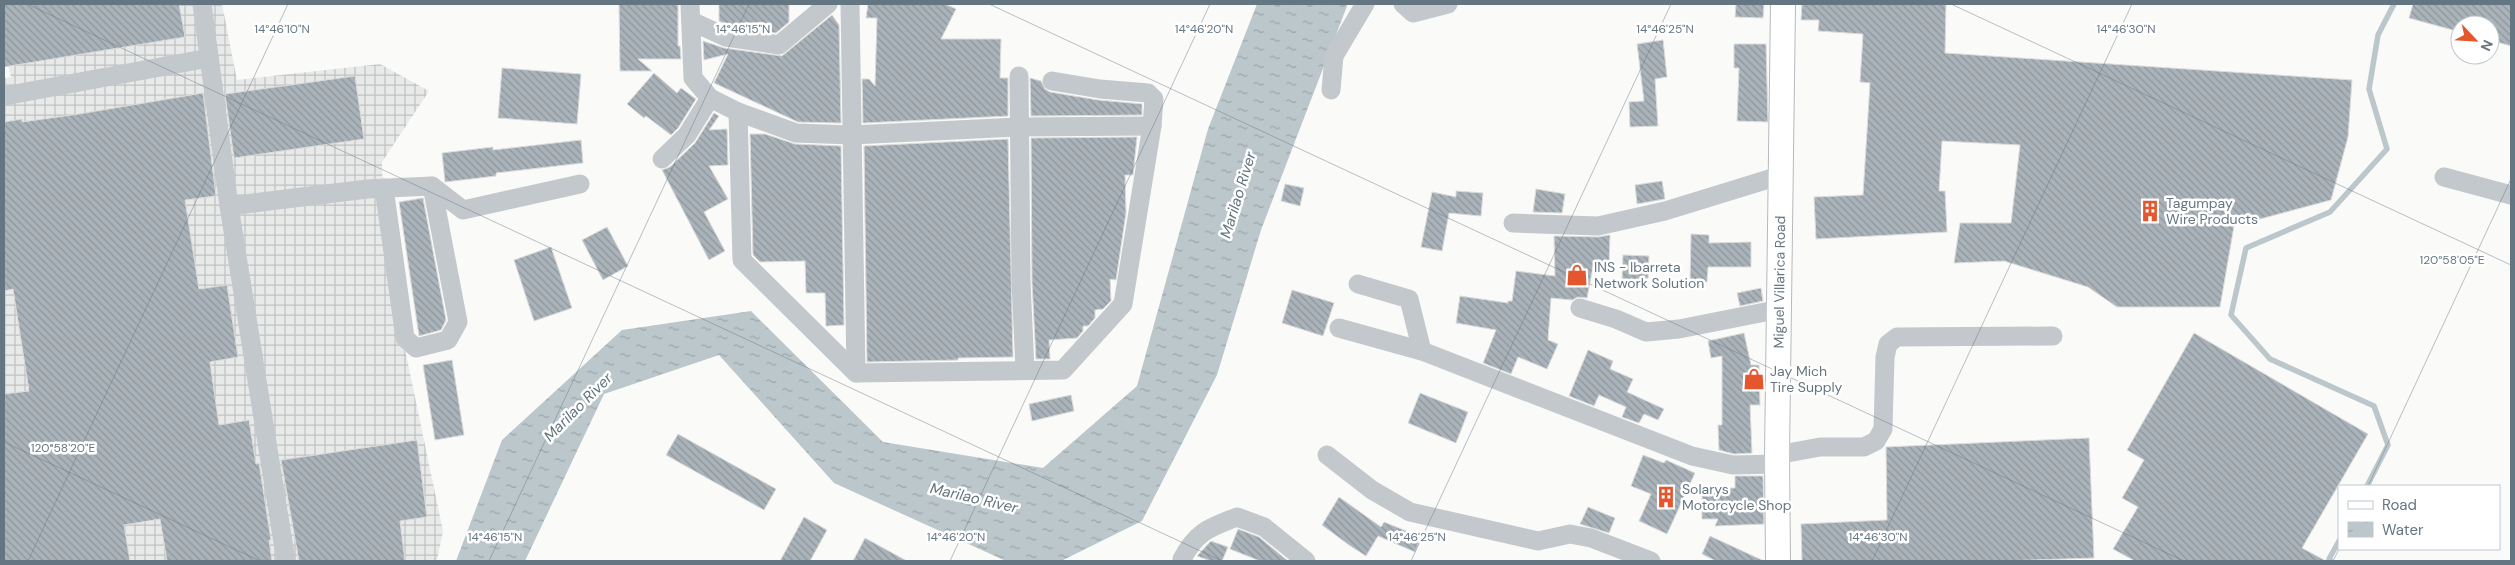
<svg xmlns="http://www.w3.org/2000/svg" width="2515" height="565" font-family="'DM Sans',sans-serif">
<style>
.industrial{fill:url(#industrial-grid)}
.water{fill:url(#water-ripples)}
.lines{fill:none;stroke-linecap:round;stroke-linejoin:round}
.stream{stroke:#bbc7cb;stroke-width:5.5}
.building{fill:url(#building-back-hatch);stroke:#dcdcda}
.major-casing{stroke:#b5babe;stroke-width:26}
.minor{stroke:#c3c8cc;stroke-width:19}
.major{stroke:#fff;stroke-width:24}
.ticks{fill:none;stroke:#657683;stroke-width:1;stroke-opacity:0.45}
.labels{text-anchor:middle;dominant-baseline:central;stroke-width:5;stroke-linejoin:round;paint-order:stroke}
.poi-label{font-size:14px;fill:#657683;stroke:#fff;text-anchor:start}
.street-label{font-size:14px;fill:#657683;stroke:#fff}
.water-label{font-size:15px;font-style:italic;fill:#60757c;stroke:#fff}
.ticks-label{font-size:12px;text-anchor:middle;fill:#657683;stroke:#fff;stroke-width:5;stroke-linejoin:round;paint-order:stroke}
</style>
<defs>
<pattern id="industrial-grid" width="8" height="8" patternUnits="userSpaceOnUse" patternTransform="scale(1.25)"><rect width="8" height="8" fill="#e8e9e9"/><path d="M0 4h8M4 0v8" fill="none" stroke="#c0c1c2"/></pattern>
<pattern id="water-ripples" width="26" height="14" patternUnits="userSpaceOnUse" patternTransform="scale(1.25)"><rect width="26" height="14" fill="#bbc7cb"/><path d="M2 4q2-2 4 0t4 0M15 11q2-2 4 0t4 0" fill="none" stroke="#9ca6aa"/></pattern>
<pattern id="building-back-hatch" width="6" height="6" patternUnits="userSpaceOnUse" patternTransform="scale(1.25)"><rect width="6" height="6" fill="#aab3b9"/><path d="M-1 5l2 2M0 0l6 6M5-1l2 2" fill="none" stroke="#8e969c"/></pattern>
</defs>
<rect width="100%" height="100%" fill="#fafaf8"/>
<path class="industrial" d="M4,4H222L237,80L380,64L429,91L382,162L384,249L443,531L437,561H4V78L11,77L4,47Z"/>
<path class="water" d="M1257,4H1347V6L1261,230L1217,375L1142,521L1061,561H1006L834,483L719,355L604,394L525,561H456L502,440L622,330L751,311L883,442L1043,468L1137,386L1208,129Z"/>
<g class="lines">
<g class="stream">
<path d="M2367,486L2388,445L2374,406L2270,359L2231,315L2246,248L2330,212L2387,149L2369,89L2378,35L2394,4"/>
<path d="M2331,561L2329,559L2339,541"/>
</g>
</g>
<g class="building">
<path d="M4,4H179L185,37L4,67Z"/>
<path d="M619,4H678V46H680L681,59H638L652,71H620Z"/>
<path d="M719,4H789V22L776,33L729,26L719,21Z"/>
<path d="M868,4H945L956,9L941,39H1001L1000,78H1008V116L863,123L862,79H869L875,86L877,18H866Z"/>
<path d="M1736,4H1764L1763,18L1735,17Z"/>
<path d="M1802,4H1946L1945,53L2352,80L2348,137L2331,200L2234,226L2220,307H2117L2088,287L2004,261L1954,263L1960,223H2011L2020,145L1942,141L1939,191H1945L1947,232L1816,239L1814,197L1863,195L1870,83L1860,82L1863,34L1818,31L1819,20H1801Z"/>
<path d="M2413,4H2511V46L2490,40V25H2460V32L2409,18Z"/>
<path d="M832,15L839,25L841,123L798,122L714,83L728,54L704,60L703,41L724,48L782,56Z"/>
<path d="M1663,40L1667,77L1655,79L1658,126L1630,127L1629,102L1644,101L1637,44Z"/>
<path d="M1734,44H1766L1768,122L1737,121L1739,68H1734Z"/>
<path d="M502,68L581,74L577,124L498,118Z"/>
<path d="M654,73L677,93L681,88L696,99L678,128L671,135L646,116L644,118L627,104Z"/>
<path d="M355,76L364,139L234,158L225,94Z"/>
<path d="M1030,78L1041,81L1045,89L1050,92L1098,100L1142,104V115L1031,116Z"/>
<path d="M203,93L216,196L185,200L199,289L227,285L238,357L210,362L219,425L249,420L256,464L259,463L271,540H269L272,561H167L160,519L124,525L130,561H4V394L29,391L13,289L4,291V122L22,119V122L79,114Z"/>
<path d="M714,113L719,116L709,130L727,129L728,165L709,166L728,199L704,212L725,251L709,260L662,170L670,167L695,143Z"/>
<path d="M750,134H765L795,144L841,146L844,325L826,326L825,293H806L805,261L760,262L753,255Z"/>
<path d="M1137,137L1133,175H1125L1126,213L1116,280L1110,279L1111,301L1103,309L1095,310V318L1088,326H1083V331L1077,338L1049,340L1050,359H1036L1032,282L1031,138Z"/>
<path d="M1008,139L1013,357L958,358V360L867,362L864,146Z"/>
<path d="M581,140L583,163L496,173V176L445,182L442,153L493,147V150Z"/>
<path d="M1662,181L1665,199L1637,204L1635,185Z"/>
<path d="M1285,184L1304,188L1300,206L1281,201Z"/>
<path d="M1536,189L1565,194L1562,213L1533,212Z"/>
<path d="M1456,191L1483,193L1481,216L1449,213L1442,251L1421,247L1432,192L1456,197Z"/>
<path d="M423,198L446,320L441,330L419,336L399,202Z"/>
<path d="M607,227L628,266L603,280L582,240Z"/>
<path d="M1691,234L1709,235V243L1751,242V267H1708L1707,282L1690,281Z"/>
<path d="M1610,235L1609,267H1593L1587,298L1578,297L1572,300L1551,298L1548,340L1558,344L1547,369L1518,357L1511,374L1483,363L1496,330L1456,323L1460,296L1508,303V301H1512L1516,271L1555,276L1554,236L1598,237Z"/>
<path d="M551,247L572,308L534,321L514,260Z"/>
<path d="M1623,255L1649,256L1648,280L1622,279Z"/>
<path d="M1761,288L1763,301L1740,306L1737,293Z"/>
<path d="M1292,290L1334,303L1323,336L1282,323Z"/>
<path d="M1744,333L1751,365H1759L1760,405H1750L1752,453L1734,454L1719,450L1718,425H1722V356L1711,358L1708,341Z"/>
<path d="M2194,333L2368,434L2302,548L2326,561H2135L2113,549L2138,507L2122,498L2144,460L2127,450Z"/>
<path d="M1588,350L1613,361L1610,369L1633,379L1627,392L1664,409L1658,420L1644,414L1639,423L1622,417L1626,407L1599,395L1594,406L1569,396Z"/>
<path d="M452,360L464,435L435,440L423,365Z"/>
<path d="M1420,393L1468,412L1456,443L1408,423Z"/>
<path d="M1071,395L1074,411L1032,421L1029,404Z"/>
<path d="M678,434L776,489L764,510L666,455Z"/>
<path d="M2089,438L2094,558L2002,561H1802L1801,524L1887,520L1886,447Z"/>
<path d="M417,440L427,517L400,521L405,561H299L281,460Z"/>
<path d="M1643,455L1664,463L1666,460L1695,473L1667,534L1639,521L1651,494L1631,486Z"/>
<path d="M1735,476H1763L1764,524L1715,526L1718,519H1702V488H1735Z"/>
<path d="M1339,497L1381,527L1384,522L1421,537L1415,552L1378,536L1366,556L1349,545L1322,525Z"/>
<path d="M1588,507L1615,518L1609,533L1580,524Z"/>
<path d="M804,517L827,530L810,561H780Z"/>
<path d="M1238,529L1259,537L1288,561H1260L1230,549Z"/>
<path d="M1710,536L1764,561H1716L1702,554Z"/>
<path d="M865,538L907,561H853Z"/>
<path d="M1211,541L1228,547L1222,561H1211L1197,556Z"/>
</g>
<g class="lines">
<g class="major-casing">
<g id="major">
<path id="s1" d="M1778,561L1777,455L1783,4"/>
</g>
</g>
<g class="minor">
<path d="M202,4L229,206L286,561"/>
<path d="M690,4L693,78L710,98L738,112L796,133L852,135L1019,127L1152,126"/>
<path d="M850,4L856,373"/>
<path d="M1403,4L1413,13L1448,4"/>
<path d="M691,21L726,37L779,45L828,4"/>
<path d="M1019,76L1021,282L1025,370"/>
<path d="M1331,90L1334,56L1365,4"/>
<path d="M4,96L209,58"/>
<path d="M738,112L742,260L856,373L1063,370L1123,304L1152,126L1154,99L1148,93L1100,89L1052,81"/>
<path d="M662,159L687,135L710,98"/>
<path d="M2444,177L2511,195"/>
<path d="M384,188L405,338L416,348L448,340L458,322L432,186"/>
<path d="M229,206L367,189L432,186L463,210L580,184"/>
<path d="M1513,223L1598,226L1665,211L1782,175"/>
<path d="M1358,284L1409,299L1422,351"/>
<path d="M1580,308L1616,319L1646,332L1679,329L1780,309"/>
<path d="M1339,328L1422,351L1692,456L1733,465L1778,464"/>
<path d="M1327,455L1372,490L1410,512L1538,541L1570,534L1591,538L1651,561"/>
<path d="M1777,455L1820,447H1864L1876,441L1883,429L1885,357L1888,344L1897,337L2053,336"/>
<path d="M1182,559C1197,531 1209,528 1237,517L1264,527L1306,561"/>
</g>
<use href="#major" class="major"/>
</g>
<path class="ticks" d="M27,4L1222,561M989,4L2184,561M1951,4L2511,265M4,442L260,561M2368,486L2511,179M28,561L288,4M489,561L749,4M950,561L1210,4M1411,561L1671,4M1872,561L2132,4M2333,561L2339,549"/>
<defs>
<g id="building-bare" transform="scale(1.725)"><path d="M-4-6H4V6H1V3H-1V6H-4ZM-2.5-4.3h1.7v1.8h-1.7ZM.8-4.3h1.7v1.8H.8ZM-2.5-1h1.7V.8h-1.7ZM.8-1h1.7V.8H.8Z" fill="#e4572e" stroke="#fff" stroke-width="2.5" paint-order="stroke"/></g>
<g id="shop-bare" transform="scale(1.725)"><path d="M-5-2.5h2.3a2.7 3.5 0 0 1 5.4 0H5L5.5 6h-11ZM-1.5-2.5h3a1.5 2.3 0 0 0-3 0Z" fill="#e4572e" stroke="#fff" stroke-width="2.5" paint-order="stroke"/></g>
</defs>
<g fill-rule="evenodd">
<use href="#building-bare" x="2150" y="211"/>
<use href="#shop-bare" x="1577" y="275"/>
<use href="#shop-bare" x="1754" y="379"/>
<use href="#building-bare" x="1666" y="497"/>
</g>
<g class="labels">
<g class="poi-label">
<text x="2166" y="203">Tagumpay<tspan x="2166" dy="16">Wire Products</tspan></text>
<text x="1594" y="267">INS - Ibarreta<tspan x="1594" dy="16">Network Solution</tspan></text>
<text x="1770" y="371">Jay Mich<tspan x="1770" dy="16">Tire Supply</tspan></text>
<text x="1682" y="489">Solarys<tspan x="1682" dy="16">Motorcycle Shop</tspan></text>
</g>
<g class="street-label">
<text stroke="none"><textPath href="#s1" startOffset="279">Miguel Villarica Road</textPath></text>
</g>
<g class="water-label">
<text transform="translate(1238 195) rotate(-73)">Marilao River</text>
<text transform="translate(578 407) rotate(-45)">Marilao River</text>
<text transform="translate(974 498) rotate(13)">Marilao River</text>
</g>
</g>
<g class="ticks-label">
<text x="282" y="33">14°46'10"N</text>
<text x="743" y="33">14°46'15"N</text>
<text x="1204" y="33">14°46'20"N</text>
<text x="1665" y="33">14°46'25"N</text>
<text x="2126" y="33">14°46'30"N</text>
<text x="2452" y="264">120°58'05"E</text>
<text x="63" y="452">120°58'20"E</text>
<text x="495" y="541">14°46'15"N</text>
<text x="956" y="541">14°46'20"N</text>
<text x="1417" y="541">14°46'25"N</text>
<text x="1878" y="541">14°46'30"N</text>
</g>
<rect width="2515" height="565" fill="none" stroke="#657683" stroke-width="10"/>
<rect x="2338" y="485" width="162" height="65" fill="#ffffff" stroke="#c1c8cd"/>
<rect x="2348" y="501" width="25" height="8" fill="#ffffff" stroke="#c1c8cd"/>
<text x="2382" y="510" font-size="15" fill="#657683">Road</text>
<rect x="2348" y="522" width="25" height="15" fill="url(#water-ripples)" stroke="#c1c8cd"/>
<text x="2382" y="535" font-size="15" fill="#657683">Water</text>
<g transform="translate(2475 40) rotate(115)"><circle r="24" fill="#ffffff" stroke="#c1c8cd"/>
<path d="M0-4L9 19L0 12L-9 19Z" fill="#e4572e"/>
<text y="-8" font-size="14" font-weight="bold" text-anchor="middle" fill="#657683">N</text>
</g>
</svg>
